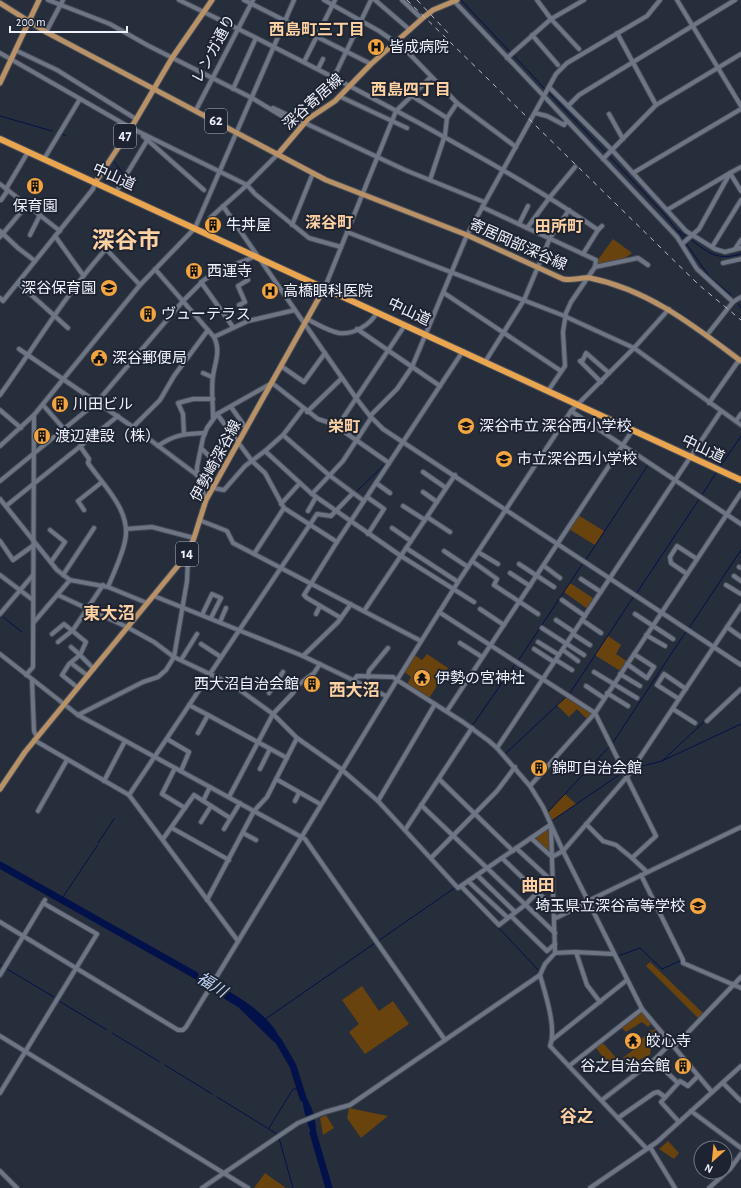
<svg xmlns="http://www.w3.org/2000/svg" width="741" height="1188" font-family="'Alegreya Sans','Noto Sans JP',sans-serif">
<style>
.green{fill:#69430e}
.water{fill:#02114a}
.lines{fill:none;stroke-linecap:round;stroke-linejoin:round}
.stream{stroke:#02114a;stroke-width:1}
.river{stroke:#02114a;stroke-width:7}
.minor-casing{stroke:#454a56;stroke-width:6}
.major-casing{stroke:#454a56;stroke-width:7}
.highway-casing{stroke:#454a56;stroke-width:8}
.minor{stroke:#6e7686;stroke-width:4}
.major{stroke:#b89266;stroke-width:5}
.highway{stroke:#eaa551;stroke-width:6}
.rail{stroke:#b7bcc7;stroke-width:1;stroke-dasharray:5 5;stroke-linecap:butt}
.labels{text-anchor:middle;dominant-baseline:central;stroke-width:4;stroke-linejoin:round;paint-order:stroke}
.shield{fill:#1d2331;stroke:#afb4bf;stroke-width:1}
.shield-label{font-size:14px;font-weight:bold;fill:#eef2fc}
.poi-label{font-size:15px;fill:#eef2fc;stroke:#1d2331;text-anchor:start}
.street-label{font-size:15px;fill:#eef2fc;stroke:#1d2331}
.neighbourhood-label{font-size:16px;font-weight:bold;fill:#fdd1a1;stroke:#1d2331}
.water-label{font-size:16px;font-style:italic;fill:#c0d3f7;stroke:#1d2331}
.quarter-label{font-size:17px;font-weight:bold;fill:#fdd1a1;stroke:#1d2331}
.town-label{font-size:23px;font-weight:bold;fill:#fdd1a1;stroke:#1d2331}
</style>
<rect width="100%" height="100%" fill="#262d3b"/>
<g class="green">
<path d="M613,239L632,253L622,260L598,265L596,263L597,261Z"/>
<path d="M578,515L604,531L595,545L569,529Z"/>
<path d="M570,583L596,600L589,610L564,592Z"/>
<path d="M608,636L621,645L616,654L628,662L622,672L595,655Z"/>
<path d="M413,654L422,660L427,654L448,668L428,700L406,686L411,677L402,670Z"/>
<path d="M568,695L595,713L588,720L577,709L569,717L557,705Z"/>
<path d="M565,794L576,804L550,822L546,814Z"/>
<path d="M550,825L552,857L531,838Z"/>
<path d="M650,962L705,1015L700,1020L646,966Z"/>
<path d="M362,986L379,1011L393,1001L409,1024L365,1054L349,1032L359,1024L342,1000Z"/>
<path d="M642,1012L651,1024L648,1027L642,1022L626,1032L622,1028Z"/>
<path d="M655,1029L663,1039L650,1051L651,1054L615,1072L596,1048L603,1043L619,1061L642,1043L640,1041L650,1030L652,1031Z"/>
<path d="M349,1108L388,1116L361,1138L347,1118Z"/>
<path d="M326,1115L334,1128L323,1135L320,1118Z"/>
<path d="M668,1141L679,1153L674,1159L659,1149Z"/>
<path d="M265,1173L286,1188H254Z"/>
</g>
<g class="water">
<path d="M187,971C215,982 259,1005 276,1031C279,1036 281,1042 284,1048L273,1041L238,1007L202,985Z"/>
<path d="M301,1089C313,1107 317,1119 316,1142C306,1125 303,1108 301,1089Z"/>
</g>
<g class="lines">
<g class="stream">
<path d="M461,0L511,53"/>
<path d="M514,56L546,90"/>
<path d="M548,92L606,153"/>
<path d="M0,116L52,131"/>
<path d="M62,134L66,136"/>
<path d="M609,156L663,213L684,239"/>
<path d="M114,162L124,174"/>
<path d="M679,231L687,237"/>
<path d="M690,239C709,253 717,261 741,254"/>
<path d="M685,242L709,276L731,295"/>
<path d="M737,302L741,308"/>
<path d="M720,467L741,436"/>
<path d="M356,492L385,464"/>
<path d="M702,495L717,471"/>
<path d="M339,511L353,496"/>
<path d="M312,525L318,516"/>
<path d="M306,535L311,527"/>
<path d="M585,561L648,465"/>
<path d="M636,594L700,498"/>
<path d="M3,617L22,632"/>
<path d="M689,628L741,550"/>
<path d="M518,661L583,563"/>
<path d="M570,693L634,596"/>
<path d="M726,701L741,686"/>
<path d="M472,726L516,663"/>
<path d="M612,744L687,630"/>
<path d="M504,755L566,697"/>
<path d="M662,761L741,724"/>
<path d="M634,768L662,761L706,720"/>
<path d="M547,813L609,747"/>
<path d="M550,822L622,773"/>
<path d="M98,843L114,819"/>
<path d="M513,848L548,823"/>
<path d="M486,866L510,850"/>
<path d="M458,885L484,868"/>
<path d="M61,900L97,846"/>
<path d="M481,909L540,972"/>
<path d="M378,941L456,887"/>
<path d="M608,956H615"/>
<path d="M618,956L640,948L662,969L682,960"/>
<path d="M548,964L556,956L565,954"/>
<path d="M0,965L2,966"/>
<path d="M7,969L54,997"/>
<path d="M542,975L552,1012"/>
<path d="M59,1001L107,1030"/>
<path d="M264,1020L375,943"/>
<path d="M112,1033L160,1062"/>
<path d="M165,1065L212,1094"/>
<path d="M217,1097L277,1134"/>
<path d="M608,1105L618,1115"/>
<path d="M620,1118L647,1146"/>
<path d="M269,1128L293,1089H301"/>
<path d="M279,1138L293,1188"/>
</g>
<g class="river">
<path d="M0,865L195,975"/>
<path d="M278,1040L293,1066L303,1098"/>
<path d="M313,1133L329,1188"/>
</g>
<g class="minor-casing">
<g id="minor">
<path d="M48,0L110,24L147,45L252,98L300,127"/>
<path d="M179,0C260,39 340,80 419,123C480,157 541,190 598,230L602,226"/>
<path d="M244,0L371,64"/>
<path d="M324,0L379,31L395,42"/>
<path d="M375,0L410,30"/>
<path d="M402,0L420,17"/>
<path d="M453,0L677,237L697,269L733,302"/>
<path d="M537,0L551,19L579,49"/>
<path d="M677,0L741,106"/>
<path d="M46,32L63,0"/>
<path d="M617,33L656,105"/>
<path d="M532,35L558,65"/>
<path d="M397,41L457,103L516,147"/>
<path d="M15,50L57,70L136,119"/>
<path d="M0,53L131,128L247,185L255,194L309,238L341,247"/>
<path d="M507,58L551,19L584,0"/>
<path d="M304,62L335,0"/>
<path d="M318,69L323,59"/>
<path d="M334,77L371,0"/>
<path d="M549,87L612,150L686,231L715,249L725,252L741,248"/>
<path d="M233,89L256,38"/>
<path d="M412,96L447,118L445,135L430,180"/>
<path d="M341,97L407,128"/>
<path d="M568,106L579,95L735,0"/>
<path d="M273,108L405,170L484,202"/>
<path d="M196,110L253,0"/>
<path d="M535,113L547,116L564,125L567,121"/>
<path d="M609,114L623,139"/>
<path d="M447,118L457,103"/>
<path d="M143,136L204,190"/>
<path d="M44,159L80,99"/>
<path d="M603,159L656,105L741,54"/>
<path d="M633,173L741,109"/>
<path d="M0,184L60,231"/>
<path d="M6,189L28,152"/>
<path d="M116,192L148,139"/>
<path d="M1,200L8,190"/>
<path d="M223,206L356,398L370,416L383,429L741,665"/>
<path d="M482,207L596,260L595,267"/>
<path d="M667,210L730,173L741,191"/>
<path d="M210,218L247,185L278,154"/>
<path d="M519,224L528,206"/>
<path d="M292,225L313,173"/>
<path d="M527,228L550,197L575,167"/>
<path d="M0,231L18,248L35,261"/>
<path d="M347,232L562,315L634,348L741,425"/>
<path d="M30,235L40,215"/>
<path d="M55,236L83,275"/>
<path d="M0,237L27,205"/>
<path d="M682,244L699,229L730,173L741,167"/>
<path d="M712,247L741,200"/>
<path d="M735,249L741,240"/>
<path d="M583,254L598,230"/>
<path d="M723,263L741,259"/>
<path d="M240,264L248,280L238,286L245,302L239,305L248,321"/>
<path d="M155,269L214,337C221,351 215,362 213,376C211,389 213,404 213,417"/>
<path d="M201,282L233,327"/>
<path d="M18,283L68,328"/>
<path d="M325,287L396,111L431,77"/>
<path d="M444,293L561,371"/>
<path d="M0,298L3,301L93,189L95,183"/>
<path d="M669,309L634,348L571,411L458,582L397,680L463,722L489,741L497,748L530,786L543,807L563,851L642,1009L712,1092"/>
<path d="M307,319C317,324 328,331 339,333C353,335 371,325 377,312"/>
<path d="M357,329L440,386"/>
<path d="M707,335L733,302L741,297"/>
<path d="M214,337L248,321L295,310"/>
<path d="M19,349L133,427L197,475"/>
<path d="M485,362L524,300L550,238L569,210"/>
<path d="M281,366L304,382L325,353"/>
<path d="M203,373L212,377"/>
<path d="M601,382L580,361L583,360L586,353L609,373"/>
<path d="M548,391L565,366L563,332L566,313L571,302L595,267L638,258L648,265"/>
<path d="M0,395C35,346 65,295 106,249L140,285"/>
<path d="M709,403L739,360"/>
<path d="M43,405L64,429"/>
<path d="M231,407L246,428"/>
<path d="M0,410L21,428"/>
<path d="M571,411L741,524"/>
<path d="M307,412L342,378"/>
<path d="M217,414L252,461L265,473L284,508L337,542"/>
<path d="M370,416L397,389L412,367L467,235L556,74L567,63L647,16L660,0"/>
<path d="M736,421L741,414"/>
<path d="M133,427L160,400L174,376L208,330"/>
<path d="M337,427L405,325"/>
<path d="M184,434L183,414L178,403L193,399H213"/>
<path d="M283,435L329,475L364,501"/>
<path d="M0,446L34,415L140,285L195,228L294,0"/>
<path d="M80,446L89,459L88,463C103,485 132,511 125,541C122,556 114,572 108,587"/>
<path d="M158,446C175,434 185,434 205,433"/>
<path d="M201,448L223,470"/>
<path d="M265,451L312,494L401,556L474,602"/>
<path d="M423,472L446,488"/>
<path d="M0,481L97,402L183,301L204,280L216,272L256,256"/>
<path d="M376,483L390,493"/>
<path d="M213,488L224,490L245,466L265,451L283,435L303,409"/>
<path d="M423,492L437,502"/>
<path d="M312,494L343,461L371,418"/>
<path d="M367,497L384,509L368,534"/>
<path d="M0,499L57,570L70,580L108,587L147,603"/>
<path d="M206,500L197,475V467L203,438L207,428L217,414L272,383L318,419L333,424L389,463"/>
<path d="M281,504L300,483"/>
<path d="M6,506L118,416"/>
<path d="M403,506L425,520"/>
<path d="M84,510L78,501L102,482"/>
<path d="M308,511L316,497"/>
<path d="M427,517L450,532"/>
<path d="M199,520L227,531L233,543L421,641"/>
<path d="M392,528L411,541"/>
<path d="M126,529L152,527L194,538"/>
<path d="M50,530L65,542L51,562"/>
<path d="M0,541L13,560L34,545"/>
<path d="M406,548L458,582"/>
<path d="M444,551L468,567"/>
<path d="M478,552L498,564"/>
<path d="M254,554L284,508"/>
<path d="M472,561L497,579L494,585L538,614"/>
<path d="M519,564L554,587"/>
<path d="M544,566L560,578"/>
<path d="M739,567L741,568"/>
<path d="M510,573L530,586"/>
<path d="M687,574L671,563L670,557L677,546L697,559"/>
<path d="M0,575L33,600"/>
<path d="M63,575L94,528"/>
<path d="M734,576L741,581"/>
<path d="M581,579L601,592"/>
<path d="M726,585L741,594"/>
<path d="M58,595L127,627L154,642L174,657L233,685L273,714L297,738L341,769L378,801L458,888L550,825"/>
<path d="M154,596L303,656L386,696"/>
<path d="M562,600L585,616"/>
<path d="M480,609L504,625"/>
<path d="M364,611L455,475"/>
<path d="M439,612L595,713L656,836L632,858L647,872"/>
<path d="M0,614L33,575"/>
<path d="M316,614L320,606"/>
<path d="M635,614L673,639"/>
<path d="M202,615L212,594L221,598L211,618"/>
<path d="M341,618L307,598L304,595L337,542L463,351"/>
<path d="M556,620L574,632"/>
<path d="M582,620L601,633"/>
<path d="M34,622L70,580"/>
<path d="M220,622L226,608"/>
<path d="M727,627L741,637"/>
<path d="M542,628L584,655"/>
<path d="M52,634L64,624L86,642L80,655L94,669"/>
<path d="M573,634L590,645"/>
<path d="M646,635L665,646"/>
<path d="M58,642L73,630L103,585"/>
<path d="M538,642L559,655"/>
<path d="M460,643L482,657"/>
<path d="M201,644L221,657"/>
<path d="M71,647L80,655L69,664L62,675L78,688"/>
<path d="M534,649L554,662"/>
<path d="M563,650L578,661"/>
<path d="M0,654L78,715L305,839L445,1040"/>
<path d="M303,656L338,622L351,604"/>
<path d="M181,660L197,634"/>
<path d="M556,660L572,670"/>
<path d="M71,663L88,676"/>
<path d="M627,664L647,678L654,667L634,654"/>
<path d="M594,672L637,698"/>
<path d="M620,674L640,686"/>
<path d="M26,675L33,667L34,415"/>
<path d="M368,677L369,671L388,648"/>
<path d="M32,680L34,731L37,737"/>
<path d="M586,686L604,698"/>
<path d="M269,693L283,672"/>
<path d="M607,693L628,706"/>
<path d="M679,699L657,685L664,674L686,689"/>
<path d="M189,705L208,715"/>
<path d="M673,709L695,723"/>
<path d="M447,711L632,431"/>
<path d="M78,715L143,682L158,677L166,670L174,657L187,581L188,558L186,556"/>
<path d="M707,721L741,689"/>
<path d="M198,733L208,715L287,758"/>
<path d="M167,739L189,752L181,771"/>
<path d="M34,740L129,795L238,941"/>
<path d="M497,748L721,411"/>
<path d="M175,768L162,794L185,808"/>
<path d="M260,769L270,749"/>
<path d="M276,779L320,804"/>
<path d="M439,779L513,851"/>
<path d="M104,781L125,741"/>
<path d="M530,786L595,713L741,493"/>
<path d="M129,795L317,514L331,516L353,493"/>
<path d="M229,797L273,714L293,693L298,685L314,673L320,664"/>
<path d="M203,801L210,787"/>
<path d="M295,801L299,793"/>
<path d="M378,801L435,704"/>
<path d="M421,805L555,933"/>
<path d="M38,811L67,760"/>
<path d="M201,822L211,806"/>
<path d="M586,824L603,841L616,845L632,858"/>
<path d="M172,828L229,860"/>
<path d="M551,828L555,953"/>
<path d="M224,829L240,803"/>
<path d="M405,830L472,728"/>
<path d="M243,833L256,840"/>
<path d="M531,838L552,857L563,851L627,777L741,606"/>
<path d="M163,839L194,795L230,818"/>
<path d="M516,848L553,882"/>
<path d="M431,858L497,791L515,767"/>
<path d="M502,858L553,907"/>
<path d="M477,875L515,912"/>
<path d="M641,875L683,960V963L741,988"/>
<path d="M468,881L508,918"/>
<path d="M461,886L499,925L525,905L538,892"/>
<path d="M207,900L254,811L267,797L297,738"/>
<path d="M588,901L741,827"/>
<path d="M511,916L547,951L555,944"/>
<path d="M554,919L588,902"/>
<path d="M0,922L178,1030H183L186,1027L397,680L393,677L357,676L354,680"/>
<path d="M576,952L587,985L600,1002"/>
<path d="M0,975L45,900"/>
<path d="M540,975C545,993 557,1028 550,1046L647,1149"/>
<path d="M0,1036L248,1188"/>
<path d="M552,1040L627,980"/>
<path d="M674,1047L741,977"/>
<path d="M654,1060L678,1083"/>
<path d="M569,1066L642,1009"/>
<path d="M723,1083L741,1101"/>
<path d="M0,1093L97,934L43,903"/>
<path d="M602,1100L654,1060L671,1043"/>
<path d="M691,1111L741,1148"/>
<path d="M618,1118L654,1093L658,1092L665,1097"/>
<path d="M679,1122L661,1102L680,1081L688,1086L698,1076"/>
<path d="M650,1147L675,1188"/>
<path d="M0,1171L17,1188"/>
<path d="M202,1188L298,1123L325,1112L350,1105L540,975L545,964L555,953L574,952L614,954"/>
<path d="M590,1188L657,1142L741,1066"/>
<path d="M709,1188L730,1169L741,1154"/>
</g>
</g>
<g class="major-casing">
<g id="major">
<path d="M0,3L46,32L326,180L467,235L563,279C573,281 581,277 590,278C649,290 694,326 741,361"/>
<path d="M0,83L39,0"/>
<path d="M278,154L308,119L335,101L371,64L424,17L433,10L457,0"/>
<path d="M95,183L131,128L172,58L212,0"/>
<path d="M0,789L25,752L186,556L194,538L206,500L325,287"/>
</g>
</g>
<g class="highway-casing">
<path id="highway" d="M0,139L741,480"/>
</g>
<use href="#minor" class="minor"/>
<use href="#major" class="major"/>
<use href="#highway" class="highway"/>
<g class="rail">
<path d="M407,0L699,285L741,320"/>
<path d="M417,0L450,35"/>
</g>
</g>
<defs>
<g id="hospital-disc" transform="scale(0.9)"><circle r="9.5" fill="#f2a541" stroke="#1d2331"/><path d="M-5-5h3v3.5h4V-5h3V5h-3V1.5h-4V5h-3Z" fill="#111"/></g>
<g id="building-disc" transform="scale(0.9)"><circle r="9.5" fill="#f2a541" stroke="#1d2331"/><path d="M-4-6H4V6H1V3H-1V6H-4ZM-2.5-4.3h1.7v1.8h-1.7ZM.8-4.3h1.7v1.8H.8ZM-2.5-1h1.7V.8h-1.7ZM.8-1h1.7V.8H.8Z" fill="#111"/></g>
<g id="school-disc" transform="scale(0.9)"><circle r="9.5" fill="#f2a541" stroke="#1d2331"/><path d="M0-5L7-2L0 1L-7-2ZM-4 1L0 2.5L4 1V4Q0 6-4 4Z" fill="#111"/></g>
<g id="civic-disc" transform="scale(0.9)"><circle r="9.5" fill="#f2a541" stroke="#1d2331"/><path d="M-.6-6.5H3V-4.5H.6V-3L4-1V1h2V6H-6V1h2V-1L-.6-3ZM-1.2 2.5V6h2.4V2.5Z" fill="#111"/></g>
<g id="temple-disc" transform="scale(0.9)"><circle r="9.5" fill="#f2a541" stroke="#1d2331"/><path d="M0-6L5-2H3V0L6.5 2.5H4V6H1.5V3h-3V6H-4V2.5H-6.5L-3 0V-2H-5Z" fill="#111"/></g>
</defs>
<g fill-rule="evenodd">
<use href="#hospital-disc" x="376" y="47"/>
<use href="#building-disc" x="35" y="186"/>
<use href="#building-disc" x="213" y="225"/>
<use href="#building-disc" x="194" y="271"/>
<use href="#school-disc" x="109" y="288"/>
<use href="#hospital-disc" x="270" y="291"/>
<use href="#building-disc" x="148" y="314"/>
<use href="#civic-disc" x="99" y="358"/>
<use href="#building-disc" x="60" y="404"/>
<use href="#school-disc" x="466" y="426"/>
<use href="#building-disc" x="42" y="436"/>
<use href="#school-disc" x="504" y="459"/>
<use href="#temple-disc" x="422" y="678"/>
<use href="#building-disc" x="312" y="684"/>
<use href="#building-disc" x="539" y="768"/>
<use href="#school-disc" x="698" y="906"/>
<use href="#temple-disc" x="633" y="1041"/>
<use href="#building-disc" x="683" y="1066"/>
</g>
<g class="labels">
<g class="shield">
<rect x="205" y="109" width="22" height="24" rx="3"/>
<rect x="114" y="124" width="22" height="24" rx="3"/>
<rect x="176" y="542" width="22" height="24" rx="3"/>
</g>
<g class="shield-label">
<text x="216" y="121">62</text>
<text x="125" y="136">47</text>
<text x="187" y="554">14</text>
</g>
<g class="poi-label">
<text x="389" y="47">皆成病院</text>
<text x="35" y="206" text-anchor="middle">保育園</text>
<text x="226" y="225">牛丼屋</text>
<text x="207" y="271">西運寺</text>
<text x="96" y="288" text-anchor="end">深谷保育園</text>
<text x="283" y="291">高橋眼科医院</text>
<text x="161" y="314">ヴューテラス</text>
<text x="112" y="358">深谷郵便局</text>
<text x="73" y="404">川田ビル</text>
<text x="479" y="426">深谷市立 深谷西小学校</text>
<text x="55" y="436">渡辺建設（株）</text>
<text x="517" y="459">市立深谷西小学校</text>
<text x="435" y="678">伊勢の宮神社</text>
<text x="299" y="684" text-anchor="end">西大沼自治会館</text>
<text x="552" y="768">錦町自治会館</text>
<text x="685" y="906" text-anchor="end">埼玉県立深谷高等学校</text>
<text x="646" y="1041">皎心寺</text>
<text x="670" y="1066" text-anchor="end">谷之自治会館</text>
</g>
<g class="street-label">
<text transform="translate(214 49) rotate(-62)">レンガ通り</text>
<text transform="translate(313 102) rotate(-42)">深谷寄居線</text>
<text transform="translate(114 177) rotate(24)">中山道</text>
<text transform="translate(518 245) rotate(24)">寄居岡部深谷線</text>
<text transform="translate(409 312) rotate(25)">中山道</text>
<text transform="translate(703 449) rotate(25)">中山道</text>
<text transform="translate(216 461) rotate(-62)">伊勢崎深谷線</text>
</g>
<g class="neighbourhood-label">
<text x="317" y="30">西島町三丁目</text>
<text x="411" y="90">西島四丁目</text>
<text x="329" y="223">深谷町</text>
<text x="559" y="227">田所町</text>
<text x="344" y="427">栄町</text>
</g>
<g class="water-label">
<text transform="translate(212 985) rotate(32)">福川</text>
</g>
<g class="quarter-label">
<text x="109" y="613">東大沼</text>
<text x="354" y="690">西大沼</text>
<text x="538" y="885">曲田</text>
<text x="577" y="1116">谷之</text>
</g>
<g class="town-label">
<text x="126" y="241">深谷市</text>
</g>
</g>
<g transform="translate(713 1160) rotate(207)"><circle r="19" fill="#1d2331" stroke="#717682"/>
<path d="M0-3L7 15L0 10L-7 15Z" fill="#f2a541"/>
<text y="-6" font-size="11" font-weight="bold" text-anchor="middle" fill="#eef2fc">N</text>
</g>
<path d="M10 26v6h117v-6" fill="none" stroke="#eef2fc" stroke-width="2"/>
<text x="16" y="26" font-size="12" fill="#eef2fc" stroke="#1d2331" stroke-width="3" paint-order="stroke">200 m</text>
</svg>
